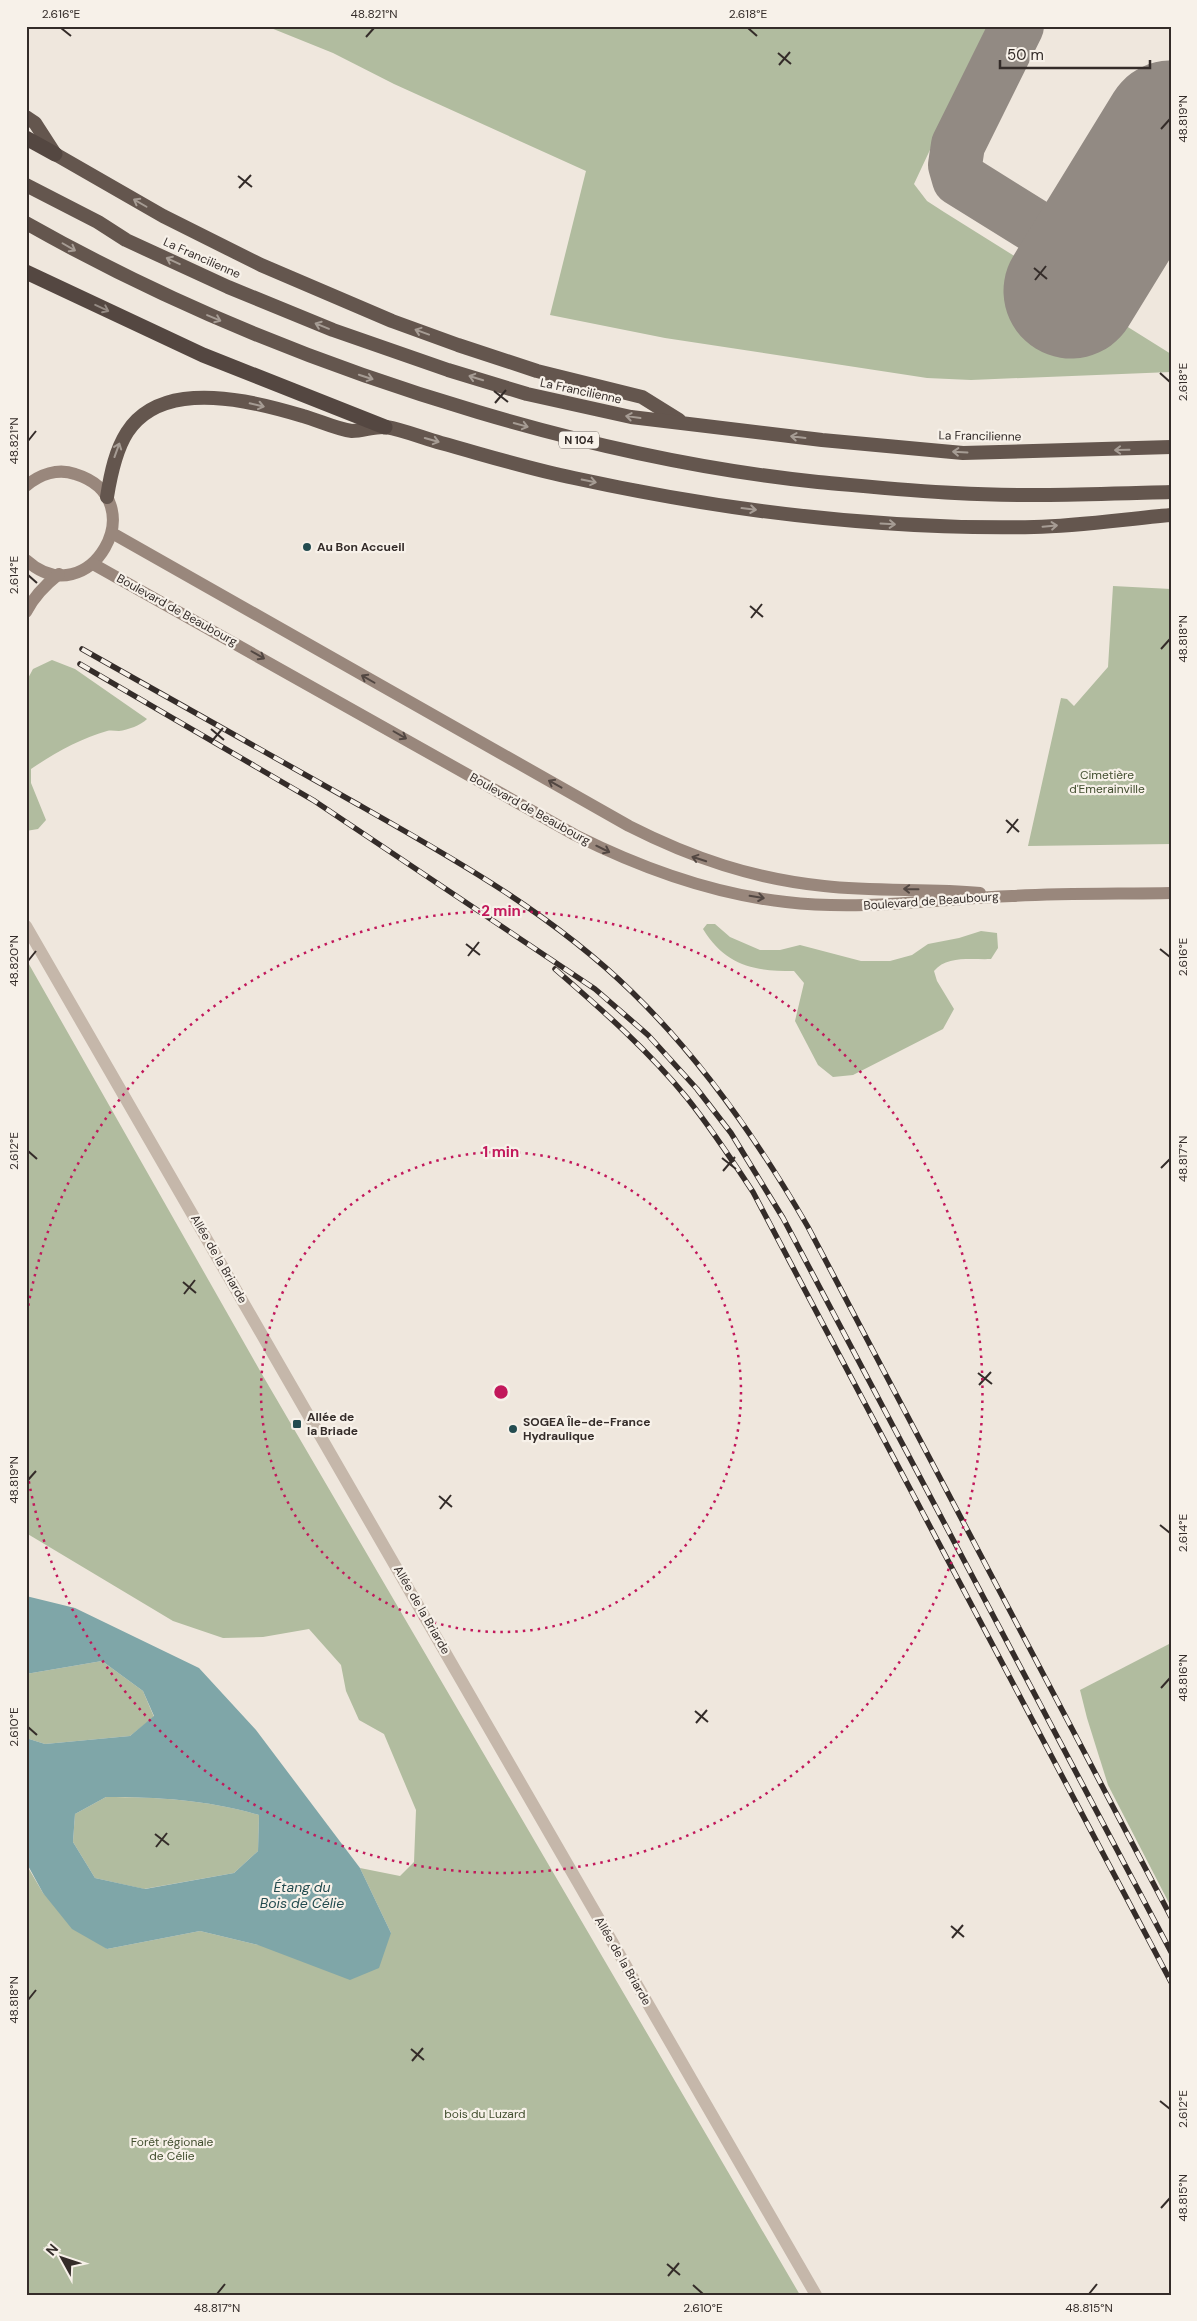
<svg xmlns="http://www.w3.org/2000/svg" width="1197" height="2321" font-family="'DM Sans',sans-serif">
<style>
.green{fill:#b1bc9f}
.water{fill:#7fa6a8;fill-rule:evenodd}
.lines{fill:none;stroke-linecap:round;stroke-linejoin:round}
.taxiway{stroke:#928a83;stroke-width:54}
.runway{stroke:#928a83;stroke-width:135}
.tertiary{stroke:#c5b7aa;stroke-width:12}
.secondary{stroke:#99877c;stroke-width:12}
.trunk{stroke:#64564e;stroke-width:14}
.motorway{stroke:#544741;stroke-width:15}
.rail-casing{stroke:#342c29;stroke-width:5.5}
.rail{stroke:#f7f1e9;stroke-width:4;stroke-dasharray:11;stroke-linecap:butt}
.oneway{stroke:#a69c94}
.oneway2{stroke:#958b84}
.oneway3{stroke:#524742}
.ticks{fill:none;stroke:#342c29;stroke-width:2}
.ring{fill:none;stroke:#c2185b;stroke-width:2.5;stroke-dasharray:2.5 5}
.poi-dot{fill:#244c50;stroke:#f7f1e9;stroke-width:2}
.labels{text-anchor:middle;dominant-baseline:central;stroke-width:4.5;stroke-linejoin:round;paint-order:stroke}
.shield{fill:#f7f1e9;stroke:#6e6763;stroke-width:1}
.shield-label{font-size:11px;font-weight:bold;fill:#342c29}
.street-label{font-size:12px;fill:#342c29;stroke:#f7f1e9}
.poi-label{font-size:12px;font-weight:bold;fill:#342c29;stroke:#f7f1e9;text-anchor:start}
.park-label{font-size:12px;fill:#434f30;stroke:#f7f1e9}
.water-label{font-size:14px;font-style:italic;fill:#244c50;stroke:#f7f1e9}
.centre{fill:#c2185b;stroke:#f7f1e9;stroke-width:2.5}
.ring-label{font-size:15px;text-anchor:middle;font-weight:bold;fill:#c2185b;stroke:#f7f1e9;stroke-width:4.5;stroke-linejoin:round;paint-order:stroke}
.neatline{fill:none;stroke:#342c29;stroke-width:2}
.ticks-label{font-size:12px;text-anchor:middle;fill:#342c29}
</style>
<rect width="100%" height="100%" fill="#efe7dd"/>
<g class="green">
<path d="M266,26H988L914,184L927,201L944,212L1171,354V372L971,380L927,378L665,338L550,315L586,171L394,84L333,53Z"/>
<path d="M1113,586L1171,589V844L1028,846L1061,698L1067,699L1074,706L1108,667Z"/>
<path d="M52,660L75,669L147,719C141,725 128,730 119,731C115,731 111,730 107,731C81,738 53,754 31,769V783L46,820L38,829L26,831V682L33,669Z"/>
<path d="M707,924H715L730,937L760,950H780L800,945L861,961H890L912,955L928,944L959,938L981,931L997,933L998,948L991,959C973,960 947,955 934,971L937,981L954,1009L943,1029L853,1075L833,1077L818,1065L795,1021L804,983L794,971C753,971 726,966 703,929Z"/>
<path d="M26,959L263,1376L800,2295H26V1864L43,1893L107,1949L200,1931L258,1945L391,1933L360,1868L400,1876L414,1862L416,1810L384,1734L359,1720L346,1691L341,1665L309,1629L263,1637L223,1638L173,1621L26,1533Z"/>
<path d="M1171,1643V1907L1108,1785L1087,1718L1080,1690Z"/>
<path d="M102,1661L143,1691L154,1717L130,1736L45,1744L26,1738V1674Z"/>
<path d="M106,1797C159,1797 207,1800 259,1815L258,1851L234,1873L144,1889L95,1878L73,1842L75,1814Z"/>
</g>
<path class="water" d="M26,1596L75,1608L199,1668L256,1730L360,1868L391,1933L379,1968L350,1980L258,1945L200,1931L107,1949L72,1929L43,1893L26,1862V1738L45,1744L130,1736L154,1716L143,1691L102,1661L26,1674ZM106,1797C159,1797 207,1800 259,1815L258,1851L234,1873L145,1889L95,1878L73,1842L75,1814Z"/>
<g class="lines">
<path class="taxiway" d="M1017,26L958,145L955,165L959,179L1089,260"/>
<path class="runway" d="M1071,291L1171,128"/>
<path class="tertiary" d="M26,926L816,2295"/>
<g class="secondary">
<path d="M26,486C40,474 58,468 75,474C157,499 89,617 26,560"/>
<path d="M112,533L629,826C692,858 754,879 824,886C876,892 928,888 980,893"/>
<path d="M93,564L575,835C641,868 712,894 786,902C862,911 937,899 1012,896C1065,893 1118,894 1171,893"/>
<path d="M26,612C34,596 45,585 59,574"/>
</g>
<g class="trunk">
<path d="M26,117L35,123L55,154L163,216L261,265L392,321L458,345L537,371L642,397L679,420"/>
<path d="M26,185L98,222L126,240L228,287L333,330L448,370L527,394L631,417L822,440L963,453L1171,447"/>
<path d="M26,223C171,305 318,365 478,412C589,445 702,470 818,482C863,486 909,491 955,493C1027,497 1099,494 1171,492"/>
<path d="M107,497C115,447 127,407 184,399C223,394 266,405 303,416C318,420 336,429 352,431C363,431 375,426 386,427C404,430 423,438 441,443C485,455 529,469 574,478C725,511 879,530 1034,527C1079,526 1125,519 1171,515"/>
</g>
<g class="motorway">
<path d="M26,138L55,154"/>
<path d="M26,272L203,355L385,427"/>
</g>
<g class="rail-casing">
<g id="rail">
<path d="M82,649C174,701 267,753 359,805C456,860 552,914 632,992C703,1061 759,1142 808,1227L1171,1917"/>
<path d="M80,664L313,800L595,989L648,1035L697,1089L731,1133L783,1218L1171,1952"/>
<path d="M555,969C601,1009 648,1050 687,1098C711,1128 732,1160 753,1192L1171,1982"/>
</g>
</g>
<use href="#rail" class="rail"/>
</g>
<defs><path id="oneway-shaft" d="M-6 0H5M1.5-3L5.5 0L1.5 3" fill="none" stroke-width="1.6" stroke-linecap="round" stroke-linejoin="round" transform="scale(1.25)"/></defs>
<g class="oneway">
<use href="#oneway-shaft" transform="translate(140 203) rotate(-150)"/>
<use href="#oneway-shaft" transform="translate(69 247) rotate(30)"/>
<use href="#oneway-shaft" transform="translate(173 261) rotate(-155)"/>
<use href="#oneway-shaft" transform="translate(214 318) rotate(23)"/>
<use href="#oneway-shaft" transform="translate(322 326) rotate(-158)"/>
<use href="#oneway-shaft" transform="translate(422 332) rotate(-160)"/>
<use href="#oneway-shaft" transform="translate(366 377) rotate(18)"/>
<use href="#oneway-shaft" transform="translate(476 378) rotate(-163)"/>
<use href="#oneway-shaft" transform="translate(257 405) rotate(13)"/>
<use href="#oneway-shaft" transform="translate(633 417) rotate(-172)"/>
<use href="#oneway-shaft" transform="translate(521 425) rotate(15)"/>
<use href="#oneway-shaft" transform="translate(798 437) rotate(-173)"/>
<use href="#oneway-shaft" transform="translate(432 440) rotate(16)"/>
<use href="#oneway-shaft" transform="translate(117 450) rotate(-70)"/>
<use href="#oneway-shaft" transform="translate(1122 450) rotate(179)"/>
<use href="#oneway-shaft" transform="translate(960 452) rotate(-177)"/>
<use href="#oneway-shaft" transform="translate(589 481) rotate(11)"/>
<use href="#oneway-shaft" transform="translate(749 509) rotate(7)"/>
<use href="#oneway-shaft" transform="translate(888 524) rotate(3)"/>
<use href="#oneway-shaft" transform="translate(1050 526) rotate(-5)"/>
</g>
<use class="oneway2" href="#oneway-shaft" transform="translate(102 308) rotate(25)"/>
<g class="oneway3">
<use href="#oneway-shaft" transform="translate(258 655) rotate(30)"/>
<use href="#oneway-shaft" transform="translate(368 679) rotate(-150)"/>
<use href="#oneway-shaft" transform="translate(400 735) rotate(30)"/>
<use href="#oneway-shaft" transform="translate(555 784) rotate(-151)"/>
<use href="#oneway-shaft" transform="translate(603 849) rotate(26)"/>
<use href="#oneway-shaft" transform="translate(699 859) rotate(-162)"/>
<use href="#oneway-shaft" transform="translate(911 889) rotate(-179)"/>
<use href="#oneway-shaft" transform="translate(757 897) rotate(9)"/>
</g>
<path class="ticks" d="M61,28L71,36M748,28L757,36M366,37L374,28M778,53L791,64M779,65L790,52M1161,129L1170,119M238,176L252,187M239,188L251,175M1034,268L1047,279M1035,280L1046,266M1160,373L1170,382M494,391L508,402M495,403L506,390M28,441L36,431M28,575L37,583M750,606L763,617M751,618L762,604M1161,649L1170,639M211,729L224,740M212,741L223,728M1006,820L1019,832M1007,833L1018,819M466,944L480,955M1160,949L1170,957M468,956L479,942M28,961L36,951M28,1151L37,1159M722,1158L736,1169M1161,1168L1170,1159M723,1171L735,1157M183,1282L196,1293M184,1294L195,1280M978,1373L992,1384M979,1385L991,1372M28,1480L36,1471M439,1496L452,1507M440,1509L451,1495M1160,1525L1170,1533M1161,1688L1170,1678M695,1711L708,1722M696,1723L707,1710M28,1727L37,1735M155,1834L169,1845M156,1847L167,1833M951,1926L964,1937M952,1938L963,1925M28,2000L36,1990M411,2049L424,2060M412,2061L423,2048M1160,2101L1170,2109M1161,2208L1170,2198M667,2264L680,2275M668,2276L679,2263M693,2285L703,2294M217,2294L225,2284M1089,2294L1097,2284"/>
<g class="ring">
<circle cx="501" cy="1392" r="240"/>
<path d="M27 1313A481 481 0 1 1 27 1471"/>
</g>
<g class="poi-dot">
<circle cx="307" cy="547" r="5"/>
<rect x="292" y="1419" width="10" height="10" rx="2.5"/>
<circle cx="513" cy="1429" r="5"/>
</g>
<g class="labels">
<rect class="shield" x="559" y="431.5" width="40" height="17" rx="4"/>
<g class="shield-label">
<text x="579" y="440">N 104</text>
</g>
<g class="street-label">
<text transform="translate(202 258) rotate(24)">La Francilienne</text>
<text transform="translate(581 391) rotate(12)">La Francilienne</text>
<text transform="translate(980 436) rotate(1)">La Francilienne</text>
<text transform="translate(177 610) rotate(29)">Boulevard de Beaubourg</text>
<text transform="translate(530 809) rotate(29)">Boulevard de Beaubourg</text>
<text transform="translate(931 901) rotate(-4)">Boulevard de Beaubourg</text>
<text transform="translate(219 1259) rotate(60)">Allée de la Briarde</text>
<text transform="translate(422 1610) rotate(60)">Allée de la Briarde</text>
<text transform="translate(623 1961) rotate(60)">Allée de la Briarde</text>
</g>
<g class="poi-label">
<text x="317" y="547">Au Bon Accueil</text>
<text x="307" y="1417">Allée de<tspan x="307" dy="14">la Briade</tspan></text>
<text x="523" y="1422">SOGEA Île-de-France<tspan x="523" dy="14">Hydraulique</tspan></text>
</g>
<g class="park-label">
<text x="1107" y="775">Cimetière<tspan x="1107" dy="14">d'Emerainville</tspan></text>
<text x="485" y="2114">bois du Luzard</text>
<text x="172" y="2142">Forêt régionale<tspan x="172" dy="14">de Célie</tspan></text>
</g>
<g class="water-label">
<text x="302" y="1887">Étang du<tspan x="302" dy="16">Bois de Célie</tspan></text>
</g>
</g>
<circle cx="501" cy="1392" r="8" class="centre"/>
<g class="ring-label">
<text x="501" y="916">2 min</text>
<text x="501" y="1157">1 min</text>
</g>
<rect width="1197" height="2321" fill="none" stroke="#f7f1e9" stroke-width="55"/>
<g transform="translate(62 2258) rotate(310)" stroke="#f7f1e9" stroke-width="4" paint-order="stroke">
<path d="M0-4L9 19L0 12L-9 19Z" fill="#342c29"/>
<text y="-8" font-size="14" font-weight="bold" text-anchor="middle" fill="#342c29">N</text>
</g>
<path d="M1000 60v8h150v-8" fill="none" stroke="#342c29" stroke-width="2.5"/>
<text x="1007" y="60" font-size="15" fill="#342c29" stroke="#f7f1e9" stroke-width="4" paint-order="stroke">50 m</text>
<rect x="28" y="28" width="1142" height="2266" class="neatline"/>
<g class="ticks-label">
<text x="61" y="18">2.616°E</text>
<text x="374" y="18">48.821°N</text>
<text x="748" y="18">2.618°E</text>
<text transform="translate(1183 119) rotate(-90)" y="4">48.819°N</text>
<text transform="translate(1183 382) rotate(-90)" y="4">2.618°E</text>
<text transform="translate(14 441) rotate(-90)" y="4">48.821°N</text>
<text transform="translate(14 575) rotate(-90)" y="4">2.614°E</text>
<text transform="translate(1183 639) rotate(-90)" y="4">48.818°N</text>
<text transform="translate(1183 957) rotate(-90)" y="4">2.616°E</text>
<text transform="translate(14 961) rotate(-90)" y="4">48.820°N</text>
<text transform="translate(14 1151) rotate(-90)" y="4">2.612°E</text>
<text transform="translate(1183 1159) rotate(-90)" y="4">48.817°N</text>
<text transform="translate(14 1480) rotate(-90)" y="4">48.819°N</text>
<text transform="translate(1183 1533) rotate(-90)" y="4">2.614°E</text>
<text transform="translate(1183 1678) rotate(-90)" y="4">48.816°N</text>
<text transform="translate(14 1727) rotate(-90)" y="4">2.610°E</text>
<text transform="translate(14 2000) rotate(-90)" y="4">48.818°N</text>
<text transform="translate(1183 2109) rotate(-90)" y="4">2.612°E</text>
<text transform="translate(1183 2198) rotate(-90)" y="4">48.815°N</text>
<text x="217" y="2312">48.817°N</text>
<text x="703" y="2312">2.610°E</text>
<text x="1089" y="2312">48.815°N</text>
</g>
</svg>
